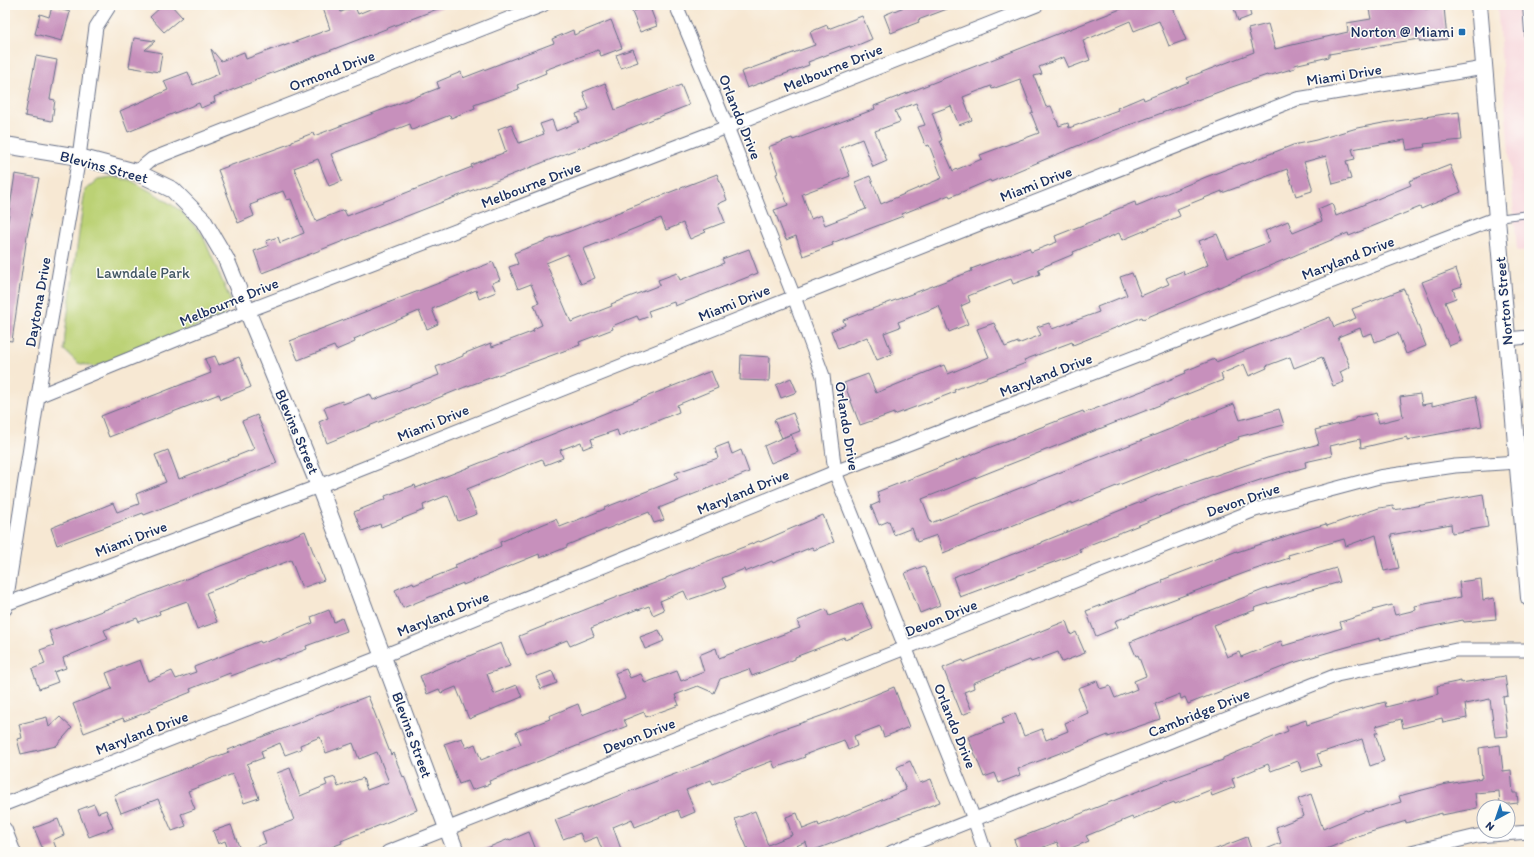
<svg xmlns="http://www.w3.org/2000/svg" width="1534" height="857" font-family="Itim,sans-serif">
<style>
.built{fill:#f6cfd7}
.park{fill:#bbd175;stroke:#6b806a}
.building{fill:#c790bc;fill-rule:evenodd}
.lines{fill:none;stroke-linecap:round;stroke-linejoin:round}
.service-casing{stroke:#687087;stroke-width:8}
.minor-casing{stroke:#687087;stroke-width:15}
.tertiary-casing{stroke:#687087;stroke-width:18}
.service{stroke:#fff;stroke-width:6}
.minor{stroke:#fff;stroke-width:13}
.tertiary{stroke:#fff;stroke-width:16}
.poi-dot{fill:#1f6fb2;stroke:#fdfcf7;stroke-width:1.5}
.labels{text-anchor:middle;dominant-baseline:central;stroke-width:3;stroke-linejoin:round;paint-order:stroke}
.poi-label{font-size:15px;fill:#1b2f5e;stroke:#fdfcf7;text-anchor:end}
.street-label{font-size:15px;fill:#1b2f5e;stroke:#fdfcf7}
.park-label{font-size:15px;fill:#435864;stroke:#fdfcf7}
</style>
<rect width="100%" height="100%" fill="#fdfcf7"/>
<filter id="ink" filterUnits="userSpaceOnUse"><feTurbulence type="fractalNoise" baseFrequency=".025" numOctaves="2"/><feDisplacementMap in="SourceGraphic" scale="8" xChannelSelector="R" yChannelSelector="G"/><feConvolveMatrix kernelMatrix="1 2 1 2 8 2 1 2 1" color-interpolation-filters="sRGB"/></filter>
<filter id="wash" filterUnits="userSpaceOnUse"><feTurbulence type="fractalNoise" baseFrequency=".012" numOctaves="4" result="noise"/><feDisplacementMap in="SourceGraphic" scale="16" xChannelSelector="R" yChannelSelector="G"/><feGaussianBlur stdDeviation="0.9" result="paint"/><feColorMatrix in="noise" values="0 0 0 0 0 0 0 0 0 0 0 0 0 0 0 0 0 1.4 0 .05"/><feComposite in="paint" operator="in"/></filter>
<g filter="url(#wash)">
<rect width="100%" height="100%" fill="#f7e8d3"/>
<path class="built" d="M1497,5H1529V250L1517,251Z"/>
<path class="park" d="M111,177L130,180L157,195L181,211L202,234L230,299L229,307L223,316L94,367L78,363L64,350L65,334L85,190L98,179Z"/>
<g id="blocks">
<g class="building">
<path d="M163,5H171L182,17L164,32L150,17Z"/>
<path d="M322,5H339L341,12L355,7L358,14L380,5L445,6L254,80L255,81L214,97L215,102L201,108L199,103L128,132L120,111L168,90L164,81L188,72L193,85L219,74L211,49L221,61L244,52L246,59L284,45V46L330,29Z"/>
<path d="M649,5L657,26L640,32L632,12Z"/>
<path d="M909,5H954L955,6L918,20L919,22L891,33L884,15Z"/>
<path d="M1131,5H1172L1186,40L1169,46L1159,21L1134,31L1130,21L1083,41L1090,60L1069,68L1064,57L1039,67L1042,74L1034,76L1046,107L1051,106L1059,126L1068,123L1069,128L1118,110L1117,108L1143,97L1144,100L1189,82L1187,78L1254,52L1248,29L1268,24L1275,49L1348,32L1347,23L1371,19L1368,5H1424L1425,9L1444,7L1447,39L1420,42L1419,39L1381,45L1329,54V57L1294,65L1295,68L1268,76L1267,75L1232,87L1113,131L991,182L990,180L950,197L949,195L902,214L903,216L832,243L833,245L803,256L796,236L786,240L774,210L788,205L776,174L778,173L768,147L792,138L793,140L875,109L874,106ZM1020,79L1033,112L1031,113L1039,133L980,155L982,159L953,171L940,141L942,140L932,113L951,106L959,125L972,120L963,97L991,86L992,89ZM916,103L925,125L918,127L926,146L929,145L942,178L881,204L870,176L855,182L866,209L825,225L821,215L811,219L802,194L850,176L840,148L862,139L873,167L887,161L875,131L900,122L895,111Z"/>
<path d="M1233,5H1248L1251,16L1238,21Z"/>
<path d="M52,7L70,12L62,41L35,34L40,14L49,17Z"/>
<path d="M862,16L872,39L851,48L850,46L808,62L809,65L747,88L741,72L815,45L810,32L827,25L828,29Z"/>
<path d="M611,20L622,48L601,56L598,50L545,70L546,73L517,85L519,89L474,105L475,108L451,118L450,115L412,130L410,124L331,154L342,181L329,186L318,159L294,168L316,221L344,210L347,216L472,167L471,165L506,152L498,129L511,124L519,143L544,134L540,124L552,120L556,131L579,122L576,114L589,109L583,92L605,83L615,110L681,85L689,105L262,273L254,251L268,246L266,241L278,237L280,243L304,233L291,199L287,200L283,191L257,201L258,202L250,205L254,216L238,223L218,170L292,143V141L313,133L314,136L439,88L437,82L461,72L463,78L554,43L552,39L573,30L574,35Z"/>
<path d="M134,38L155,41L145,50L162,53L159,72L129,67Z"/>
<path d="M633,49L638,62L621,68L616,55Z"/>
<path d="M36,56L57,60L50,99L55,100L52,121L25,116Z"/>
<path d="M1459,112L1462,140L1424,144L1425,147L1407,150L1405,140L1352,149L1355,159L1346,161L1351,179L1333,184L1326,156L1304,162L1312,187V191L1296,196L1287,169L1222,193V191L1177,209L1180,216L1122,240L1119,233L1073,252L1074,254L1038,269L1040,274L1013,284L1011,279L968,296L970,302L961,306L968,324L949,332L939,306L898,322L900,327L884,333L892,354L877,360L867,337L838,349L831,331L845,325L843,320L972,271L971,269L1029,248L1031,252L1057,242L1055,236L1111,214L1110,212L1135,202L1136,206L1206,177L1243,163L1244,164L1293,145L1316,140L1357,128L1383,123Z"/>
<path d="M1450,165L1461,192L1421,209L1420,207L1349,236L1348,233L1143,319L1142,317L1073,345L1072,342L1024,360L1026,363L954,390L955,392L894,415V413L860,425L844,383L868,374L876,393L944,365L948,374L989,357L977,329L994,323L1005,347L1018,342V344L1041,335L1037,327L1049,323L1052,329L1099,312L1097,307L1127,295L1120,277L1132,273L1141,296L1169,284L1166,278L1183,271L1184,275L1208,265L1199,241L1217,234L1227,258L1270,242L1265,231L1288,221L1293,233L1322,221L1318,209L1332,203L1336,216L1411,185L1409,181Z"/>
<path d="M15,174L39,178L27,236L12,341L5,340V240Z"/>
<path d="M717,174L727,200L718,204L725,222L704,230L706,232L690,239L683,223L666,230L661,218L583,249L595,278L581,284L568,254L546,263L571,322L612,306L611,304L660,285L658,280L677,273L680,280L724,263L722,259L749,249L758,273L675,306L674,302L648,311L650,316L639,320L637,316L612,326L613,329L579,342L580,345L465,387L327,443L319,422L328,418L324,408L342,401L343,404L370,394L373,400L439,375L436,367L463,356V354L491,343L492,347L534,331L533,329L542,325L534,305L539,303L531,284L518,289L509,267L518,264L514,253Z"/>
<path d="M493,262L500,280L492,283L496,292L479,299L476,290L432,309L438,324L427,329L419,311L354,339L355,342L336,350L334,346L298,360L290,341Z"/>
<path d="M1456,269L1462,286L1453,289L1456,298L1445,302L1461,341L1449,346L1422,282Z"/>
<path d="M1404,289L1426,346L1406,354L1398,333L1375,342L1372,333L1363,336L1360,328L1338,337L1350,367L1340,372L1344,382L1333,386L1322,357L1294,368L1290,357L1266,366L1267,368L1249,376L1244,364L1221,374L1223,380L922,499L931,523L1234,404L1240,420L1279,409L1284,425L1238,437L1239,439L1161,468L1072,504V502L943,553L937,535L917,542L912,528L894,535L889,521L879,525L871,506L880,502L877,492L1039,428L1083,411L1084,413L1142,391L1186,373L1185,371L1215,359L1216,362L1330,317L1334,327L1356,318L1352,309Z"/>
<path d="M741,355L770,357L769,381L740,380Z"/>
<path d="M215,356L219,365L239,357L251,387L221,399L219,394L109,437L101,416L211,373L205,359Z"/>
<path d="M711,371L718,388L677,405L679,412L619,436L617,430L591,439L593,445L583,449L581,442L560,450L563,458L545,465L542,459L467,489L477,514L458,521L448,495L423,505L424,510L381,527L380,524L362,531L354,512L386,499L385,496L415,485L416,488L490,459Z"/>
<path d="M791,378L797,392L781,398L776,385Z"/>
<path d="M1420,394L1422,405L1432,403V406L1476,396L1482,426L1407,440V437L1361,448L1360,439L1330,446L1332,456L1305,462L1306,467L1260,480L1212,496L1079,549L1081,552L960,597L953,577L1042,543V542L1163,493L1267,458L1319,444L1315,430L1355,420V418L1376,413L1379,423L1403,417L1400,397Z"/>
<path d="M793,413L800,431L782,438L774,420Z"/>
<path d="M257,415L277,463L144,515L143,513L57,545L51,528L113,503L117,512L139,504L136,494L166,482L155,455L168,450L179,479L254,449L242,421Z"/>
<path d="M791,434L798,452L771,463L764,446Z"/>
<path d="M728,443L732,454L741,450L749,472L659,508L664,520L654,523L649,512L567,545V547L540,558L539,554L463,585V583L403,608L395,590L413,582L414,585L456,568L455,565L501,546L500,542L556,519L560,527L605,509L604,508L678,479L675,473L718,458L715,448Z"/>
<path d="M1483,494L1488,527L1452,533L1451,524L1391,535L1399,568L1384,571L1376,535L1346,546L1344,539L1288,555L1289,558L1247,572L1115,621L1118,627L1096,636L1086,611L1163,582L1162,580L1237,551V552L1295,533L1326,524L1327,526L1379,508L1393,506L1394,510Z"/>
<path d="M823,515L834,542L814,550L812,547L773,563L772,561L745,572L744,569L722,578L726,587L688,600L684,591L660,601L664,610L653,615L649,606L638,610V609L591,628L594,636L570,646L567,640L527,656L519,636L617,597L666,579V578L723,555L759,541L760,542Z"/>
<path d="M305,531L324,580L302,588L291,560L206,593L217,622L197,629L187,601L159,611L160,614L139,622L137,618L104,630L108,639L63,658L66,668L54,672L58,682L39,689L32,669L45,664L40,650L54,645L49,631L231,562Z"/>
<path d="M924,566L940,605L920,613L905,573Z"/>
<path d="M1336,568L1340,582L1297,594V595L1254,608L1255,610L1214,625L1227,657L1239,652L1241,657L1281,641L1283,646L1342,628L1340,622L1373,612V610L1392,605L1395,615L1416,610L1415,606L1461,597L1459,582L1481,579L1483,600L1494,598L1496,619L1464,622L1463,620L1410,631V632L1380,640V638L1336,650L1293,663L1188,704L1185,697L1181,699L1180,694L1155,704L1160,719L1108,737V735L1066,752L1065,751L1018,769L1020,775L999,783L995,773L984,777L968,737L1004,723L1002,718L1015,713L1024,736L1042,729L1046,740L1068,731L1065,723L1088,713L1078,688L1097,681L1100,689L1110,686L1115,698L1137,689L1134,681L1146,676L1138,655L1136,656L1130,642L1263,590Z"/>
<path d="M862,603L873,629L846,640L845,638L795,657V659L752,676L749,669L720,679L714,693L698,686L675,695L679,705L646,717L644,712L624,720L627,726L489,781L490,784L472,790L468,781L459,784L444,744L462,738L466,748L475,744L481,760L521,744L516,732L550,719L549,716L578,704L582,715L625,698L615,673L626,669L630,678L641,674L645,683L677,671L681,681L704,672L699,655L716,648L719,658L800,628L797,621L826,609L829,616Z"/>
<path d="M329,610L334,622L342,618L347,631L306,646L307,649L278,660V658L231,676L230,673L190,689L191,692L149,709L150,711L124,721L123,718L84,733L73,704L112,689L106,673L140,660L148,681L172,671L176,679L196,672L194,667L260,641L261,643L313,623L311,617Z"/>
<path d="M1066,621L1071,635L1076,632L1085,653L1062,662L1058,652L1031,662L1030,660L973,683L974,688L964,692L972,711L962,715L943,668L963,660L964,662Z"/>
<path d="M659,630L664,641L645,649L640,637Z"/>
<path d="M501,643L510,666L487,674L494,694L517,685L522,697L469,719L456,687L441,693L439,689L427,694L420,676Z"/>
<path d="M552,671L557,683L541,689L536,677Z"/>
<path d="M1505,676L1508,696L1503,697L1508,736L1495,737L1490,699L1465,704L1467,718L1443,723L1442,718L1403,728L1401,719L1376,726L1378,733H1375L1384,761L1370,766L1362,739L1317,754L1321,766L1302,772L1298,761L1271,771L1268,764L1232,779L1235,787L1212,796L1210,790L1175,804L1174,802L1133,819L1132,817L1086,836L1089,841L1061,852L1057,842L1031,852H1019L1014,840L1156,784L1223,760V758L1288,731L1286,727L1306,720L1307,725L1347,712L1385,702L1386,707L1438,694L1437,686L1461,681V683Z"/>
<path d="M894,687L909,727L884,737L880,726L854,736L857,746L848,750L844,740L804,755L805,757L775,768L772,761L713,784L711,780L686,790L695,812L681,818L678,810L635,827L632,819L613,827L622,852H603L597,837L584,842L580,833L563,839L555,820L696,766L775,732L827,714Z"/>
<path d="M368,696L391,755L393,753L403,777L404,776L417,810L341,841L342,843L319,852H244V851L266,843L262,832L294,820L277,773L290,768L300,796L327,785L325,780L335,777L338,787L363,778L367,790L389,782L377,752L359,759L353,743L326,753L320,737L300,745L301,749L285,755L280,743L261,751L263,758L247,764L259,798L244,803L233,774L188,791L195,809L181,814L186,826L172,831L158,799L121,813L114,795L229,752L228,750Z"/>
<path d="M47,717L49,727L60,717L72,728L56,746L21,754L17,739L22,738L19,724Z"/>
<path d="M1500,745L1503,771L1511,770L1513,793H1517L1518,803L1500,805L1499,791L1475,793L1477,808L1442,815V813L1406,823V821L1358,836L1319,852H1259L1281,843L1276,827L1304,816L1298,799L1311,794L1323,829L1366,811L1367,812L1401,802L1399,796L1442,785L1482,778L1479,748Z"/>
<path d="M910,761L920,783L931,779L940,802L809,852L806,842L781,852H749L735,819L755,811L768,845L792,835L786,817L797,813L803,829L818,823L819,826L906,790L897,767Z"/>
<path d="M94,804L98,813L106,810L113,828L89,837L78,810Z"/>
<path d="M58,819L64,835L53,840L56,848L44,852L34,828Z"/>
<path d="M231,825L241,852H229L225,841L218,844L213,831Z"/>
<path d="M529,832L537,852H477L509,839L510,840Z"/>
<path d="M1247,837L1252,852H1211V851Z"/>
</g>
</g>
</g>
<g filter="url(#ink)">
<use href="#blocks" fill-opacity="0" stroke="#687087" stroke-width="1"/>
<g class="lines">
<g class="service-casing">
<g id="service">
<path d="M1526,5L1529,46"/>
<path d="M1497,218L1529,214"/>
</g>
</g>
<g class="minor-casing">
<g id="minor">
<path d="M676,5L727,127L794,297L823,376L835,472L974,819L985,852"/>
<path d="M136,172L152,159L543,5"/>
<path d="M1507,339L1529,337"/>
<path d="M38,396L247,311L727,127L1037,5"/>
<path d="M6,604L319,486L794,297L1297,99L1484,68"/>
<path d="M5,609L38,396L79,157L96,27L110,5"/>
<path d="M5,804L383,656L835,472L1497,218"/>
<path d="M5,829L14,852"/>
<path d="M388,852L1255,510L1379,477L1455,466L1518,462"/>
<path d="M892,852L1337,675L1456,650H1529"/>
<path d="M1411,852L1477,836L1529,832"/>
</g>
</g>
<g class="tertiary-casing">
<g id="tertiary">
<path d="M1479,5L1529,598"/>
<path d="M5,145L79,157L136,172L173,190L203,220L226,259L319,486L456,852"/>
</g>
</g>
<use href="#service" class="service"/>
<use href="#minor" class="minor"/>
<use href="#tertiary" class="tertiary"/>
</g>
</g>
<rect class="poi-dot" x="1458" y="28" width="8" height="8" rx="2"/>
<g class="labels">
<g class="poi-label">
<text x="1454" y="32">Norton @ Miami</text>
</g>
<g class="street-label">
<text transform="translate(833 68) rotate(-22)">Melbourne Drive</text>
<text transform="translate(332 71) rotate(-21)">Ormond Drive</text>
<text transform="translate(1344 75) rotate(-9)">Miami Drive</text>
<text transform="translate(740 117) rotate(68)">Orlando Drive</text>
<text transform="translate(104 167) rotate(15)">Blevins Street</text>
<text transform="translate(1036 184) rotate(-21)">Miami Drive</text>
<text transform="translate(531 185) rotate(-21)">Melbourne Drive</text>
<text transform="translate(1348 258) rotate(-21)">Maryland Drive</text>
<text transform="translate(1504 301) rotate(-95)">Norton Street</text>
<text transform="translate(38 302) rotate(-80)">Daytona Drive</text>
<text transform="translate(229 302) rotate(-22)">Melbourne Drive</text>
<text transform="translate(734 303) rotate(-22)">Miami Drive</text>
<text transform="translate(1046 375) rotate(-21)">Maryland Drive</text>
<text transform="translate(433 423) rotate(-22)">Miami Drive</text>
<text transform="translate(847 426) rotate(81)">Orlando Drive</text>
<text transform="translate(297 432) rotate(67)">Blevins Street</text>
<text transform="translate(743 492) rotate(-22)">Maryland Drive</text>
<text transform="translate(1243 500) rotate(-19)">Devon Drive</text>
<text transform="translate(131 539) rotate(-21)">Miami Drive</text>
<text transform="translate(443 614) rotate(-22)">Maryland Drive</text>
<text transform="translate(941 618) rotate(-22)">Devon Drive</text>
<text transform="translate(1199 713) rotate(-22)">Cambridge Drive</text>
<text transform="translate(955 726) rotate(68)">Orlando Drive</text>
<text transform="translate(142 733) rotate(-21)">Maryland Drive</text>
<text transform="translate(412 735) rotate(70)">Blevins Street</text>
<text transform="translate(639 736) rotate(-21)">Devon Drive</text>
</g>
<g class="park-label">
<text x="143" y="273">Lawndale Park</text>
</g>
</g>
<rect width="1534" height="857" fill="none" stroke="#fdfcf7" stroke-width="20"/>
<g transform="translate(1496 819) rotate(220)"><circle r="19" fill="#fdfcf7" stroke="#a3aaba"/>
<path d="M0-3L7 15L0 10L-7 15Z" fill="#1f6fb2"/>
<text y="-6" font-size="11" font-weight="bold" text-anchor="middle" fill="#1b2f5e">N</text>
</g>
</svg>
